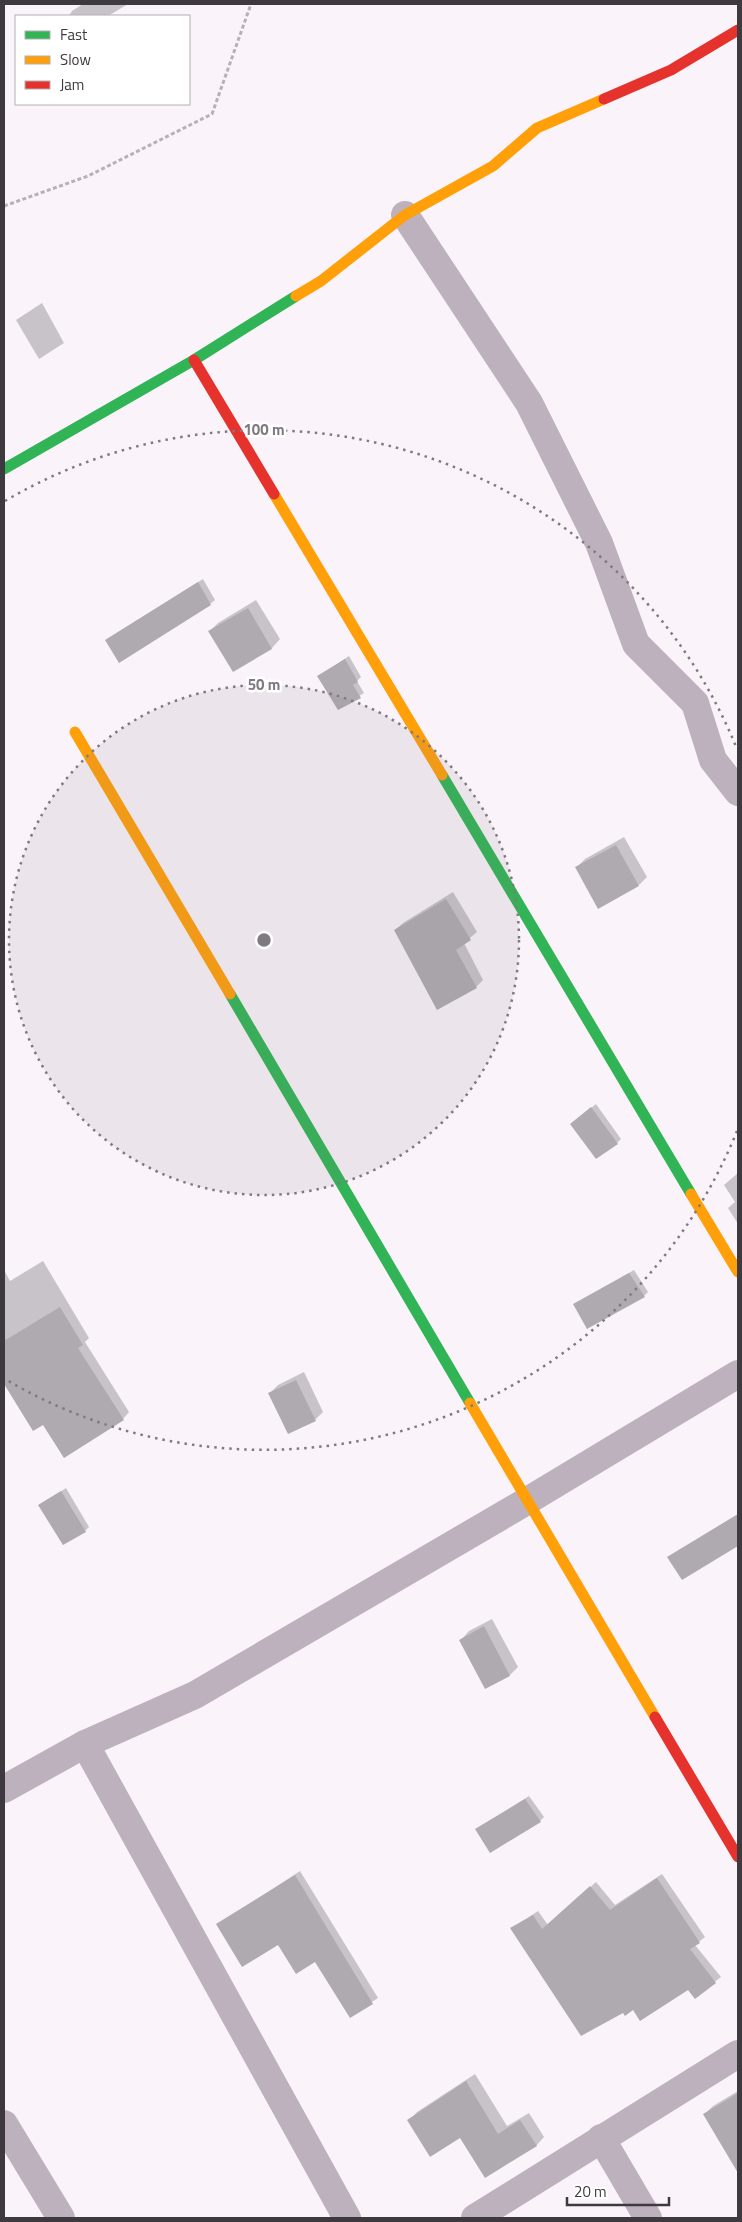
<svg xmlns="http://www.w3.org/2000/svg" width="742" height="2222" font-family="'Titillium Web',sans-serif">
<style>
.shadow{fill:#0003}
.building{fill:#afaaaf}
.lines{fill:none;stroke-linecap:round;stroke-linejoin:round}
.path{stroke:#b9afb9;stroke-width:3;stroke-dasharray:4 2.5;stroke-linecap:butt}
.street{stroke:#beb1be;stroke-width:28}
.fast{stroke:#30b455;stroke-width:11}
.slow{stroke:#ff9f0a;stroke-width:11}
.jam{stroke:#e5322d;stroke-width:11}
.ring{fill:none;stroke:#807a80;stroke-width:2.5;stroke-dasharray:2.5 5}
.centre{fill:#807a80;stroke:#fff;stroke-width:2.5}
.ring-label{font-size:15px;text-anchor:middle;font-weight:bold;fill:#807a80;stroke:#fff;stroke-width:5;stroke-linejoin:round;paint-order:stroke}
</style>
<rect width="100%" height="100%" fill="#faf4fa"/>
<g class="shadow">
<path d="M83,4H128L108,16H69L72,11Z"/>
<path d="M42,303L64,343L39,359L16,320Z"/>
<path d="M203,579L215,600L210,604L106,640Z"/>
<path d="M256,600L280,639L272,648L233,671L210,631L218,623Z"/>
<path d="M349,656L361,677L357,681L364,693L339,708L319,676Z"/>
<path d="M624,837L647,877L639,885L577,867L585,859Z"/>
<path d="M453,892L477,932L464,943L483,980L476,987L395,930L403,923Z"/>
<path d="M596,1104L621,1139L617,1143L571,1124Z"/>
<path d="M738,1173V1224L728,1208L735,1202L724,1185Z"/>
<path d="M43,1261L89,1338L85,1342L129,1412L123,1419L44,1424L34,1430L4,1381V1270L10,1281Z"/>
<path d="M634,1270L648,1292L644,1296L575,1304Z"/>
<path d="M304,1372L323,1412L315,1420L270,1393L278,1385Z"/>
<path d="M66,1488L89,1527L85,1531L40,1505Z"/>
<path d="M735,1516L738,1521V1544L682,1578L669,1557Z"/>
<path d="M492,1619L518,1667L510,1675L486,1688L461,1640L469,1631Z"/>
<path d="M529,1796L544,1817L540,1821L477,1829Z"/>
<path d="M300,1871L378,1998L350,2016L315,1960L279,1944L218,1925Z"/>
<path d="M662,1874L705,1937L695,1945L721,1977L695,1997L688,1988L634,2008L511,1929L538,1911L548,1925L596,1882L615,1905Z"/>
<path d="M475,2074L507,2126L529,2113L544,2137L536,2146L461,2136L409,2121L417,2112Z"/>
<path d="M738,2091V2151L730,2157L705,2114L713,2106Z"/>
</g>
<g class="building">
<path d="M198,582L211,605L119,663L105,640Z"/>
<path d="M248,608L272,649L233,672L208,631Z"/>
<path d="M345,659L358,682L353,685L361,698L338,710L317,676Z"/>
<path d="M616,845L639,886L598,909L575,867Z"/>
<path d="M446,899L471,940L456,950L477,988L437,1010L394,930Z"/>
<path d="M591,1107L618,1144L596,1159L570,1124Z"/>
<path d="M629,1273L645,1297L587,1329L573,1304Z"/>
<path d="M60,1307L83,1345L78,1348L124,1420L64,1458L43,1425L33,1431L4,1384V1341Z"/>
<path d="M296,1380L316,1421L288,1434L268,1393Z"/>
<path d="M61,1491L86,1532L63,1545L38,1505Z"/>
<path d="M738,1514V1546L682,1580L667,1557Z"/>
<path d="M484,1626L510,1676L485,1689L459,1640Z"/>
<path d="M525,1799L541,1822L490,1853L475,1829Z"/>
<path d="M295,1875L373,2004L350,2018L315,1962L296,1974L278,1945L242,1967L216,1924Z"/>
<path d="M657,1878L700,1943L690,1949L716,1983L695,1999L688,1990L640,2021L633,2010L625,2016L623,2013L581,2036L510,1928L533,1915L542,1929L590,1886L610,1910Z"/>
<path d="M466,2081L498,2134L520,2120L537,2146L485,2178L460,2138L430,2157L407,2120Z"/>
<path d="M738,2093V2173L703,2114Z"/>
</g>
<g class="lines">
<path class="path" d="M4,206L88,176L212,114L251,4"/>
<g class="street">
<path d="M405,215L529,403L599,543L636,644L695,703L713,760L738,792"/>
<path d="M85,1744L347,2218"/>
<path d="M4,1789L85,1744L195,1695L527,1501L738,1374"/>
<path d="M4,2124L61,2218"/>
<path d="M601,2138L648,2218"/>
<path d="M475,2218L738,2054"/>
</g>
<g class="fast">
<path d="M4,469L194,360L296,296"/>
<path d="M442,775L691,1194"/>
<path d="M230,994L470,1403"/>
</g>
<g class="slow">
<path d="M296,296L321,281L405,215L493,166L537,128L604,99"/>
<path d="M274,494L442,775"/>
<path d="M75,732L230,994"/>
<path d="M691,1194L738,1272"/>
<path d="M470,1403L655,1717"/>
</g>
<g class="jam">
<path d="M604,99L671,70L738,30"/>
<path d="M194,360L274,494"/>
<path d="M655,1717L738,1857"/>
</g>
</g>
<circle cx="264" cy="940" r="255" fill="#807a80" fill-opacity=".12"/>
<g class="ring">
<circle cx="264" cy="940" r="255"/>
<path d="M737 1131A510 510 0 0 1 5 1379M5 501A510 510 0 0 1 737 749"/>
</g>
<circle cx="264" cy="940" r="8" class="centre"/>
<g class="ring-label">
<text x="264" y="435">100 m</text>
<text x="264" y="690">50 m</text>
</g>
<rect width="742" height="2222" fill="none" stroke="#3e383f" stroke-width="10"/>
<rect x="15" y="15" width="175" height="90" fill="#ffffff" stroke="#b2afb2"/>
<rect x="25" y="31" width="25" height="8" fill="#30b455" stroke="#b2afb2"/>
<text x="60" y="40" font-size="15" fill="#3e383f">Fast</text>
<rect x="25" y="56" width="25" height="8" fill="#ff9f0a" stroke="#b2afb2"/>
<text x="60" y="65" font-size="15" fill="#3e383f">Slow</text>
<rect x="25" y="81" width="25" height="8" fill="#e5322d" stroke="#b2afb2"/>
<text x="60" y="90" font-size="15" fill="#3e383f">Jam</text>
<path d="M567 2197v8h102v-8" fill="none" stroke="#3e383f" stroke-width="2.5"/>
<text x="574" y="2197" font-size="15" fill="#3e383f" stroke="#ffffff" stroke-width="4" paint-order="stroke">20 m</text>
</svg>
